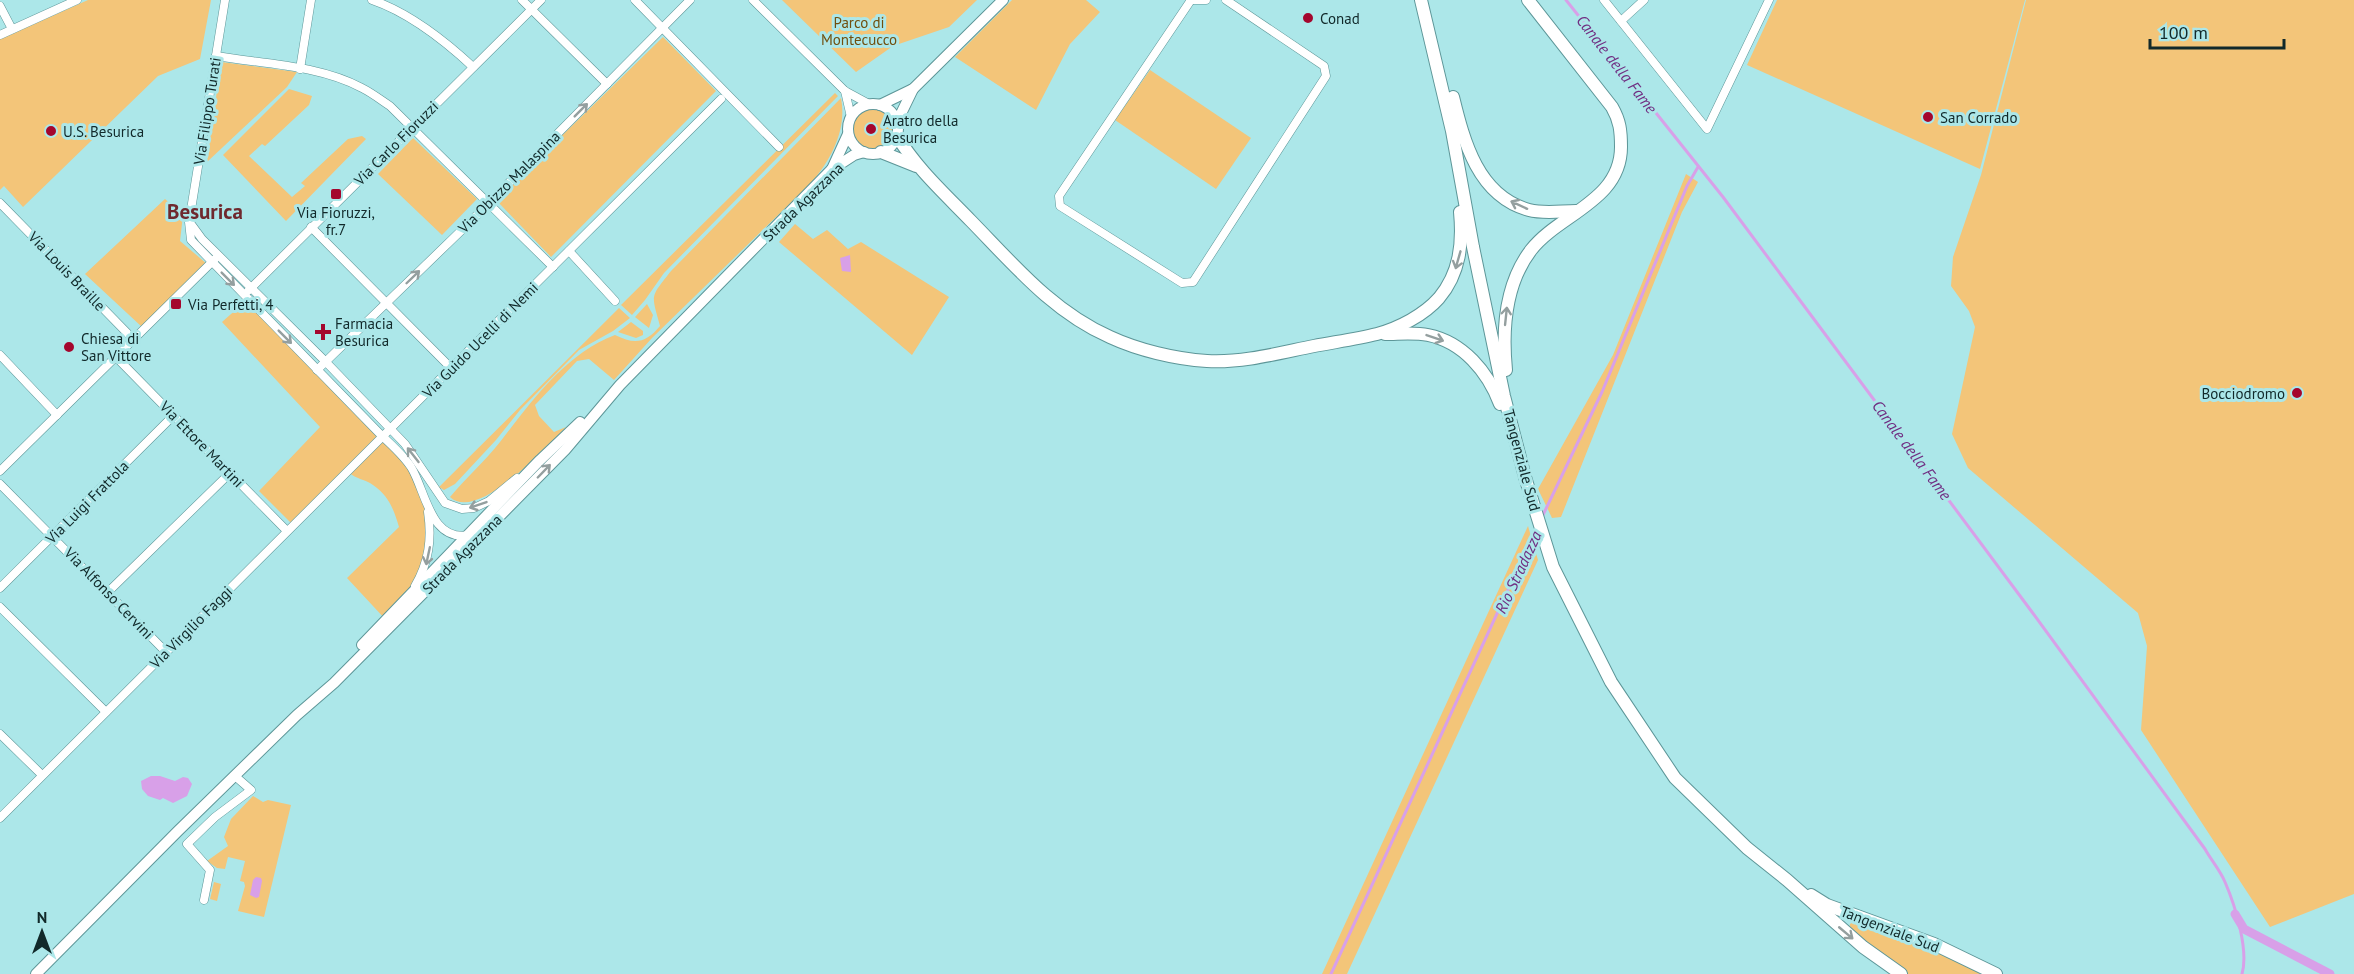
<svg xmlns="http://www.w3.org/2000/svg" width="2354" height="974" font-family="'PT Sans',sans-serif">
<style>
.green{fill:#f3c579}
.water{fill:#d8a0e8}
.lines{fill:none;stroke-linecap:round;stroke-linejoin:round}
.stream{stroke:#d8a0e8;stroke-width:3}
.canal{stroke:#d8a0e8;stroke-width:9}
.street-casing{stroke:#5d9698;stroke-width:9}
.secondary-casing{stroke:#5d9698;stroke-width:12}
.primary-casing{stroke:#5d9698;stroke-width:14}
.street{stroke:#fff;stroke-width:8}
.secondary{stroke:#fff;stroke-width:10}
.primary{stroke:#fff;stroke-width:12}
.oneway{stroke:#949f9f}
.poi-dot{fill:#a4062d;stroke:#ace7e9;stroke-width:2}
.labels{text-anchor:middle;dominant-baseline:central;stroke-width:6;stroke-linejoin:round;paint-order:stroke}
.poi-label{font-size:15px;fill:#11292a;stroke:#ace7e9;text-anchor:start}
.park-label{font-size:15px;fill:#704f0f;stroke:#ace7e9}
.street-label{font-size:15px;fill:#11292a;stroke:#ace7e9}
.water-label{font-size:16px;font-style:italic;fill:#702e82;stroke:#ace7e9}
.district-label{font-size:21px;font-weight:bold;fill:#6f292e;stroke:#ace7e9}
</style>
<rect width="100%" height="100%" fill="#ace7e9"/>
<g class="green">
<path d="M88,0H211L200,59L158,76L23,207L4,186L0,190V39Z"/>
<path d="M782,0H977L949,27L893,46L856,72Z"/>
<path d="M1012,0H1086L1100,12L1070,44L1036,110L955,57Z"/>
<path d="M1777,0H2025L1980,169L1747,65Z"/>
<path d="M2026,0H2354V894L2270,927L2141,730L2147,646L2138,613L1968,468L1952,434L1975,327L1969,311L1951,286L1953,257L1981,175Z"/>
<path d="M663,37L716,91L551,257L496,200Z"/>
<path d="M221,62L297,72L287,87L207,162Z"/>
<path d="M1150,70L1251,138L1216,189L1115,120Z"/>
<path d="M289,89L312,96L309,105L265,146L262,144L249,156L292,197L305,186L301,183L348,139L362,136L366,139L286,221L223,155Z"/>
<path d="M835,93L838,96L664,273L645,300L632,315L621,305Z"/>
<path d="M841,98C847,129 832,158 812,182L652,338L614,380L589,359L577,361L535,405L539,416L554,432L566,427C547,447 477,523 450,497C466,478 485,461 500,442C532,401 565,354 615,335C635,345 646,343 660,326C651,293 650,298 671,271Z"/>
<circle cx="873" cy="129" r="20"/>
<path d="M413,138L477,199L442,235L378,174Z"/>
<path d="M1686,174L1698,182L1682,212L1561,517L1552,518L1538,489L1613,355Z"/>
<path d="M165,199L183,215L180,241L207,264L142,327L85,274Z"/>
<path d="M795,224L813,239L827,230L848,249L861,242L949,297L912,355L779,242Z"/>
<path d="M248,299L399,451L426,501L430,547L416,585L386,620L347,578L399,527C394,510 389,496 373,485C365,479 357,480 347,471L293,525L259,491L320,427L222,322Z"/>
<path d="M647,304L653,315L649,328L635,317Z"/>
<path d="M619,308L630,318L613,331L579,350L520,410L496,440L455,484L444,490L439,487Z"/>
<path d="M631,322L643,331V335L636,338L618,332Z"/>
<path d="M1528,526L1538,560L1347,974H1322Z"/>
<path d="M253,796L263,802L268,800L291,805L264,917L238,911L245,886L244,882L240,881L245,861L228,857L225,869L217,868L207,861L228,846L224,837L231,819Z"/>
<path d="M214,882L221,884L217,901L210,899Z"/>
<path d="M1853,922L1919,944L1984,974H1908L1870,948L1849,929L1850,924Z"/>
</g>
<g class="water">
<path d="M850,255L851,272L842,271L840,258Z"/>
<path d="M151,776H160L175,781L183,777L188,778L192,784L187,796L173,803L163,798L160,800L148,796L142,789L141,781Z"/>
<path d="M256,877L261,878L262,881L259,897L256,898L250,895L253,880Z"/>
</g>
<g class="lines">
<g class="stream">
<path d="M1566,0L1723,197L2032,612L2205,849C2211,860 2220,870 2225,882C2235,905 2249,950 2242,974"/>
<path d="M1542,517L1602,392L1687,186L1698,167"/>
<path d="M1331,974L1536,529"/>
</g>
<path class="canal" d="M2235,914L2244,929L2330,974"/>
<g class="street-casing">
<g id="street">
<path d="M225,0L189,222L191,240L382,436C393,446 403,455 411,467C426,491 430,543 470,535"/>
<path d="M372,0C410,13 444,40 473,67"/>
<path d="M522,0L607,84"/>
<path d="M635,0L779,147"/>
<path d="M753,0L845,91L869,104"/>
<path d="M1191,0L1059,196L1060,206L1182,283L1193,282L1326,76L1324,66L1226,0"/>
<path d="M1192,0H1206"/>
<path d="M1604,0L1707,129L1769,0"/>
<path d="M0,6L12,29"/>
<path d="M1621,21L1644,0"/>
<path d="M0,35L77,0"/>
<path d="M216,56C264,64 319,65 362,88C372,93 381,100 390,106L553,267"/>
<path d="M300,69L311,0"/>
<path d="M845,91L851,117"/>
<path d="M0,203L133,339"/>
<path d="M191,224L202,239L325,361L405,444L445,503L462,509L474,508L489,501L517,478"/>
<path d="M311,227L452,369"/>
<path d="M569,251L615,301"/>
<path d="M248,291L541,0"/>
<path d="M0,355L57,415"/>
<path d="M116,357L287,531"/>
<path d="M317,370L468,224L690,0"/>
<path d="M0,471L215,259"/>
<path d="M0,484L166,652"/>
<path d="M415,586C429,562 432,539 428,512"/>
<path d="M0,588L174,415"/>
<path d="M108,592L230,473"/>
<path d="M0,607L106,712"/>
<path d="M0,734L42,775"/>
<path d="M0,818L721,99"/>
<path d="M204,900L210,870L187,844L215,817L251,790L235,776"/>
</g>
</g>
<g class="secondary-casing">
<g id="secondary">
<circle cx="873" cy="129" r="25"/>
<path d="M880,105L913,89L1003,0"/>
<path d="M897,122L913,89"/>
<path d="M832,169L848,134"/>
<path d="M362,645L540,460L580,422"/>
<path d="M36,974L178,831L297,715L334,683L473,543L565,450L620,385L831,170L854,155L864,152"/>
</g>
</g>
<g class="primary-casing">
<g id="primary">
<path d="M1421,0L1452,131L1473,247L1504,396L1525,477L1553,567L1611,682L1675,778L1747,848L1787,880L1863,947L1901,974"/>
<path d="M1453,97C1464,142 1478,196 1529,210C1544,214 1561,211 1576,211"/>
<path d="M897,136C917,169 945,194 971,221C1014,265 1053,312 1110,337C1138,350 1175,359 1207,361C1243,363 1279,353 1314,346C1335,342 1357,339 1377,334C1399,328 1424,315 1439,298C1460,273 1463,243 1460,212"/>
<path d="M881,152L916,166"/>
<path d="M1385,334C1399,334 1414,332 1428,335C1463,342 1488,372 1500,404"/>
<path d="M1506,370C1502,329 1505,284 1531,250C1559,214 1621,201 1621,147C1621,131 1620,121 1612,107L1528,0"/>
<path d="M1811,895L1827,905L1934,944L1996,974"/>
</g>
</g>
<use href="#street" class="street"/>
<use href="#secondary" class="secondary"/>
<use href="#primary" class="primary"/>
</g>
<defs><path id="oneway-shaft" d="M-6 0H5M1.5-3L5.5 0L1.5 3" fill="none" stroke-width="1.6" stroke-linecap="round" stroke-linejoin="round" transform="scale(1.5)"/></defs>
<g class="oneway">
<use href="#oneway-shaft" transform="translate(581 110) rotate(-45)"/>
<use href="#oneway-shaft" transform="translate(1519 205) rotate(-155)"/>
<use href="#oneway-shaft" transform="translate(1458 260) rotate(106)"/>
<use href="#oneway-shaft" transform="translate(413 277) rotate(-44)"/>
<use href="#oneway-shaft" transform="translate(228 279) rotate(45)"/>
<use href="#oneway-shaft" transform="translate(1506 316) rotate(-84)"/>
<use href="#oneway-shaft" transform="translate(285 337) rotate(45)"/>
<use href="#oneway-shaft" transform="translate(1435 338) rotate(19)"/>
<use href="#oneway-shaft" transform="translate(413 455) rotate(-128)"/>
<use href="#oneway-shaft" transform="translate(544 471) rotate(-46)"/>
<use href="#oneway-shaft" transform="translate(478 505) rotate(161)"/>
<use href="#oneway-shaft" transform="translate(428 556) rotate(102)"/>
<use href="#oneway-shaft" transform="translate(1846 933) rotate(40)"/>
</g>
<g class="poi-dot">
<circle cx="1308" cy="18" r="6"/>
<circle cx="1928" cy="117" r="6"/>
<circle cx="871" cy="129" r="6"/>
<circle cx="51" cy="131" r="6"/>
<rect x="330" y="188" width="12" height="12" rx="3"/>
<rect x="170" y="298" width="12" height="12" rx="3"/>
<path d="M320 323h6v6h6v6h-6v6h-6v-6h-6v-6h6z"/>
<circle cx="69" cy="347" r="6"/>
<circle cx="2297" cy="393" r="6"/>
</g>
<g class="labels">
<g class="poi-label">
<text x="1320" y="18">Conad</text>
<text x="1940" y="117">San Corrado</text>
<text x="883" y="120">Aratro della<tspan x="883" dy="17">Besurica</tspan></text>
<text x="63" y="131">U.S. Besurica</text>
<text x="336" y="212" text-anchor="middle">Via Fioruzzi,<tspan x="336" dy="17">fr.7</tspan></text>
<text x="188" y="304">Via Perfetti, 4</text>
<text x="335" y="323">Farmacia<tspan x="335" dy="17">Besurica</tspan></text>
<text x="81" y="338">Chiesa di<tspan x="81" dy="17">San Vittore</tspan></text>
<text x="2285" y="393" text-anchor="end">Bocciodromo</text>
</g>
<g class="park-label">
<text x="859" y="22">Parco di<tspan x="859" dy="17">Montecucco</tspan></text>
</g>
<g class="street-label">
<text transform="translate(207 111) rotate(-81)">Via Filippo Turati</text>
<text transform="translate(396 143) rotate(-45)">Via Carlo Fioruzzi</text>
<text transform="translate(509 182) rotate(-45)">Via Obizzo Malaspina</text>
<text transform="translate(803 202) rotate(-44)">Strada Agazzana</text>
<text transform="translate(67 271) rotate(46)">Via Louis Braille</text>
<text transform="translate(480 340) rotate(-45)">Via Guido Ucelli di Nemi</text>
<text transform="translate(202 444) rotate(46)">Via Ettore Martini</text>
<text transform="translate(1522 460) rotate(75)">Tangenziale Sud</text>
<text transform="translate(87 502) rotate(-45)">Via Luigi Frattola</text>
<text transform="translate(462 554) rotate(-45)">Strada Agazzana</text>
<text transform="translate(109 593) rotate(46)">Via Alfonso Cervini</text>
<text transform="translate(191 627) rotate(-45)">Via Virgilio Faggi</text>
<text transform="translate(1890 929) rotate(21)">Tangenziale Sud</text>
</g>
<g class="water-label">
<text transform="translate(1617 64) rotate(52)">Canale della Fame</text>
<text transform="translate(1912 450) rotate(53)">Canale della Fame</text>
<text transform="translate(1518 572) rotate(-65)">Rio Stradazza</text>
</g>
<g class="district-label">
<text x="205" y="211">Besurica</text>
</g>
</g>
<g transform="translate(42 932)" stroke="#ace7e9" stroke-width="4.5" paint-order="stroke">
<path d="M0-4.5L10 22L0 15L-10 22Z" fill="#11292a"/>
<text y="-9" font-size="16" font-weight="bold" text-anchor="middle" fill="#11292a">N</text>
</g>
<path d="M2150 39v9h134v-9" fill="none" stroke="#11292a" stroke-width="3"/>
<text x="2159" y="39" font-size="18" fill="#11292a" stroke="#ace7e9" stroke-width="4.5" paint-order="stroke">100 m</text>
</svg>
